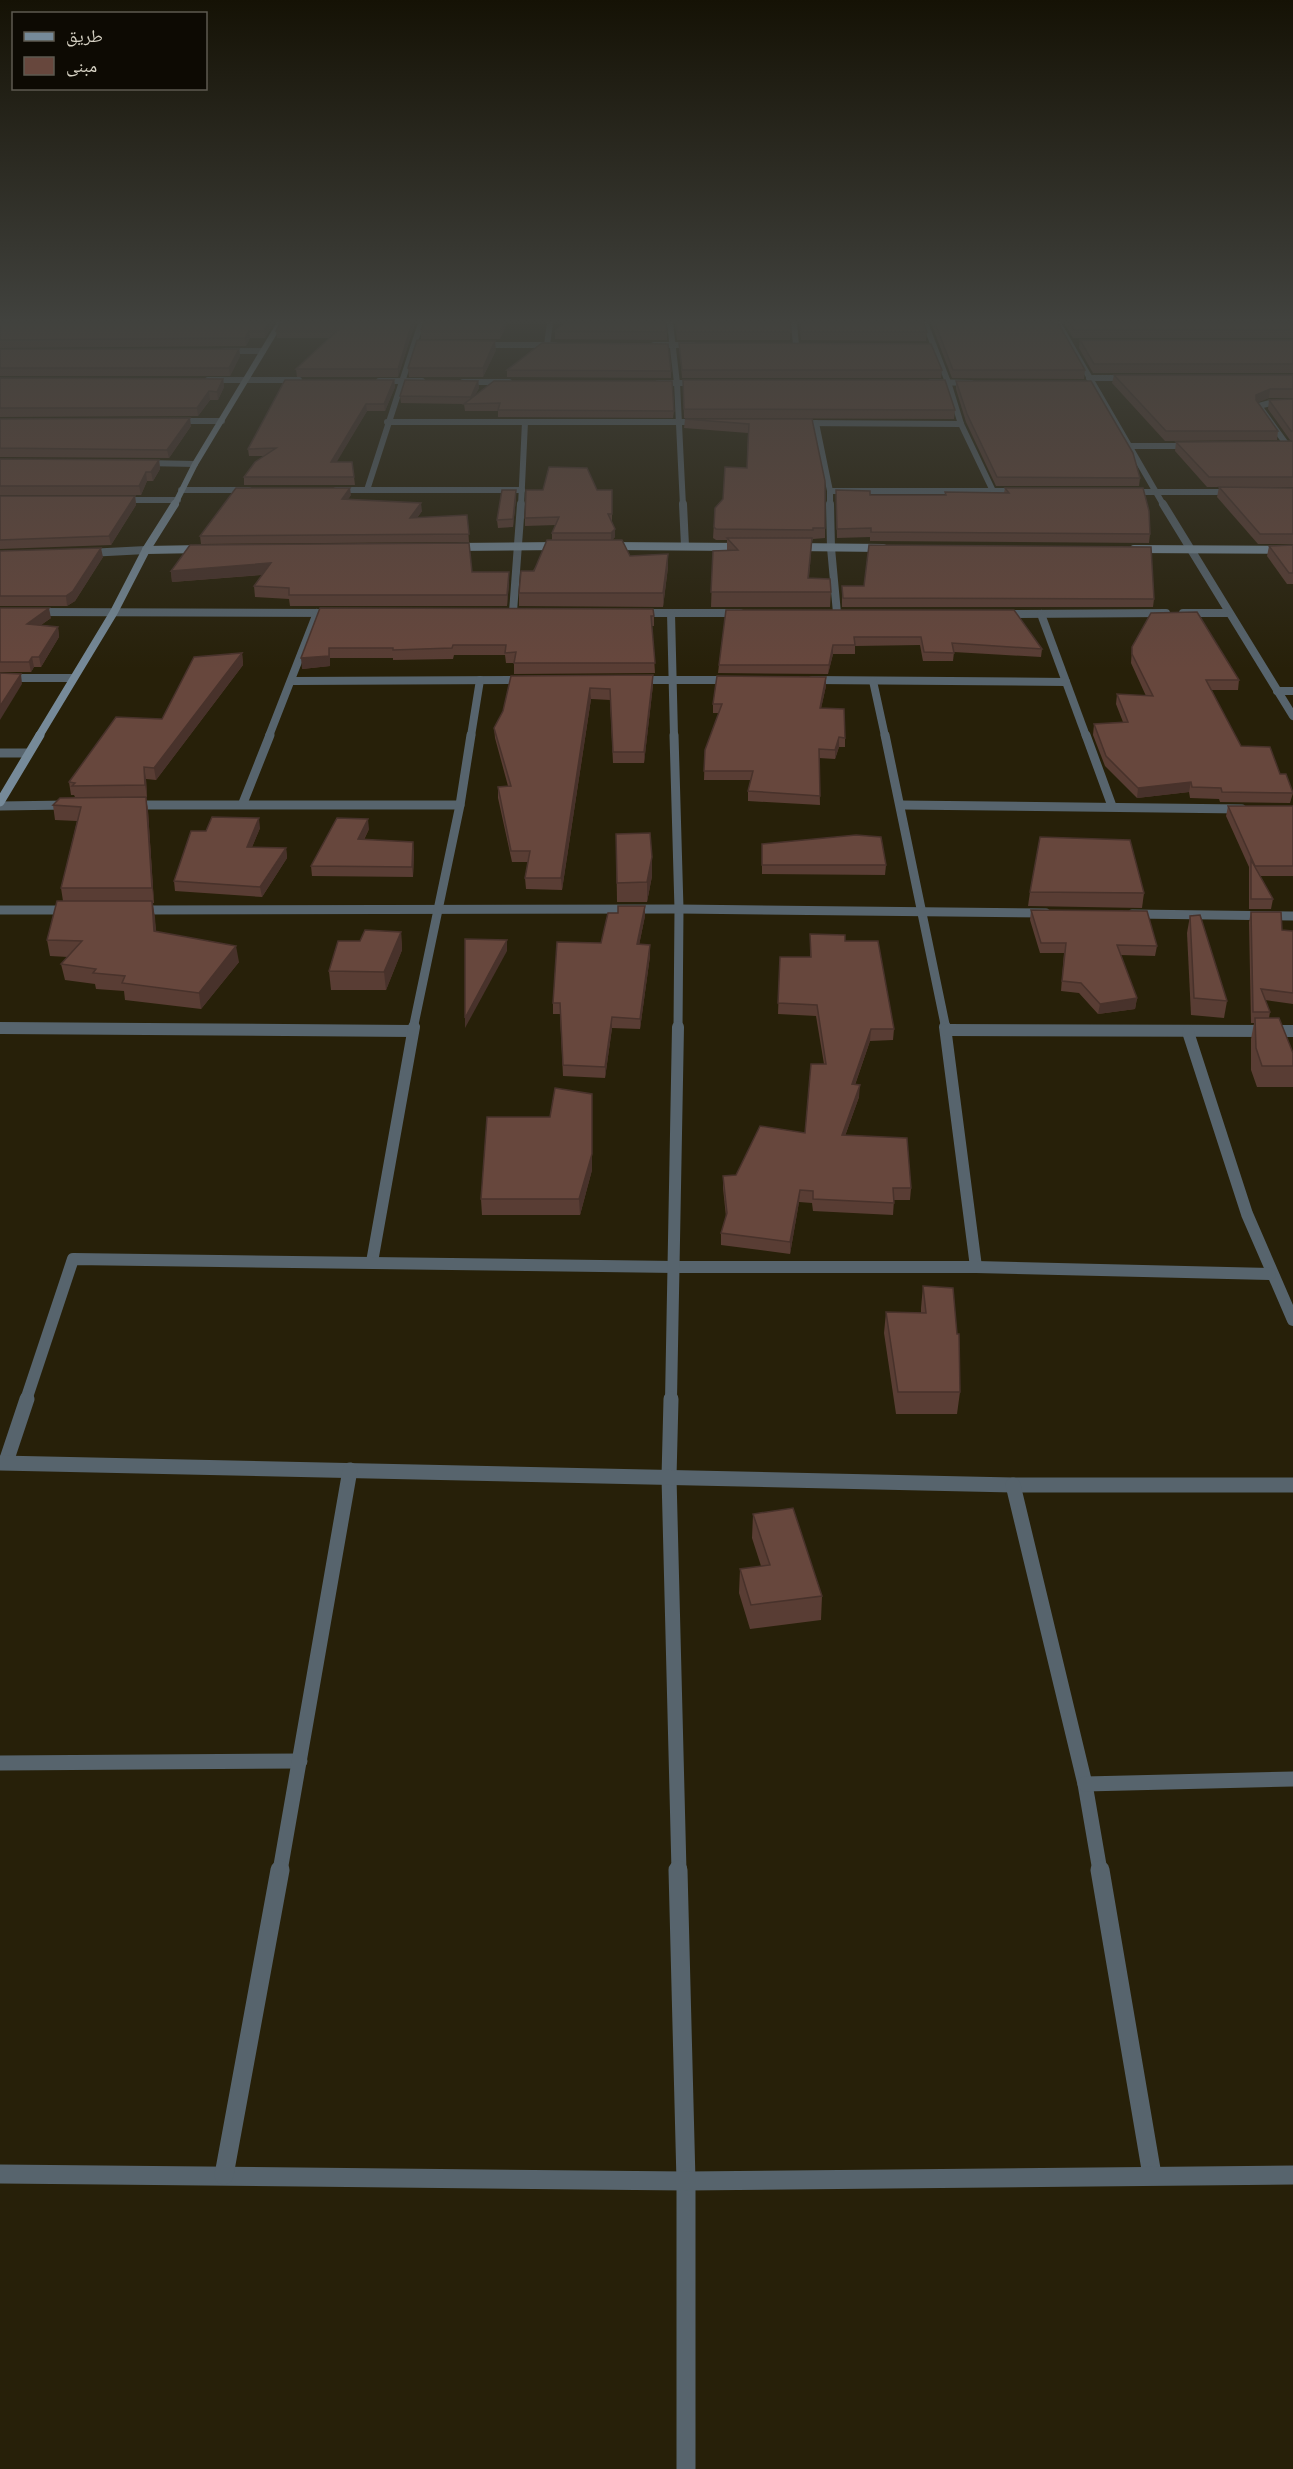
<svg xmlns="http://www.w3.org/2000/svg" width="1293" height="2469" font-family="'Sofia Sans Condensed','Noto Naskh Arabic',sans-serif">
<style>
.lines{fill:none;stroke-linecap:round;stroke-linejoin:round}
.street-far5{stroke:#57646d;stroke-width:6}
.street-far4{stroke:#57646d;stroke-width:8}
.street-far3{stroke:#57646d;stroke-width:9}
.street-far2{stroke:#57646d;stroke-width:12}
.street-far1{stroke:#57646d;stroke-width:15}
.street{stroke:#57646d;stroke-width:19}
.secondary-far2{stroke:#768a99;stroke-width:6}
.secondary-far1{stroke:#768a99;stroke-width:8}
.secondary{stroke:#768a99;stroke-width:9}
.wall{fill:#593d34}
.shaded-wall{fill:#48322b}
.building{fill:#67473d;stroke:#48322b;stroke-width:1.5}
</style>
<rect width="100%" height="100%" fill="#272009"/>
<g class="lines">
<g class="street-far5">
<path d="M670,323L677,383L683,506"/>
<path d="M794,323L796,345"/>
<path d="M925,323L948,382L961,424L993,491"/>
<path d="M1058,323L1164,506"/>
<path d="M480,345H555"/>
<path d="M547,345L550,323"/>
<path d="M654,345H693"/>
<path d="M225,351H263"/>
<path d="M1089,378H1127"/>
<path d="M208,380H299"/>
<path d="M379,381H422"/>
<path d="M463,382H509"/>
<path d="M931,382L971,383"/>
<path d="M658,383H698"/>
<path d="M175,421H222"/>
<path d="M387,422H701"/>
<path d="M796,423L961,424"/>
<path d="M816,423L830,491V506"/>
<path d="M1287,445L1259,406L1270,403H1293"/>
<path d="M1130,446H1192"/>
<path d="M145,463L195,464"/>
<path d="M181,490H249"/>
<path d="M336,490H522"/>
<path d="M367,490L421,323"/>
<path d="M830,491H1020"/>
<path d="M1128,492H1233"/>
<path d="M119,500H178"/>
<path d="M521,506L525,422"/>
</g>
<g class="street-far4">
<path d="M683,504L685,546"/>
<path d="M830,504L831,548L837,613"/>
<path d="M1163,504L1293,716"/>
<path d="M88,553L146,550"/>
<path d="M34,612L335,613"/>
<path d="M513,612L521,504"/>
<path d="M637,613H740"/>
<path d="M671,613L674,736"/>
<path d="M1183,613H1229"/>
<path d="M1000,614L1166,613"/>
<path d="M1041,614L1086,736"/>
<path d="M0,678H73"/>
<path d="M638,680H732"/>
<path d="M812,680L1066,682"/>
<path d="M292,681L525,680"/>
<path d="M873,681L885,736"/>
<path d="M1277,691H1293"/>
<path d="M269,736L317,613"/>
<path d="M471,736L480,680"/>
</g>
<g class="street-far3">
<path d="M674,735L679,909L678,1029"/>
<path d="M885,735L946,1029"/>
<path d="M1086,735L1112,806"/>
<path d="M0,753H28"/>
<path d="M243,803L270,735"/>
<path d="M130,805H460"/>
<path d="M901,805L1242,809"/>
<path d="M0,806L68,805"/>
<path d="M0,910H71"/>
<path d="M139,910L679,909L1046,913"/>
<path d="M1132,914L1293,916"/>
<path d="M0,1028L102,1029"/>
<path d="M413,1029L460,805L471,735"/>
</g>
<g class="street-far2">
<path d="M945,1027L976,1267"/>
<path d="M0,1028L413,1031"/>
<path d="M946,1030L1293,1031"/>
<path d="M1188,1032L1247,1214L1293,1320"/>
<path d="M372,1262L414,1027"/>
<path d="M26,1400L73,1259L675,1267H976L1270,1274"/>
<path d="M671,1400L678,1027"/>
</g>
<g class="street-far1">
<path d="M671,1399L669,1477L679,1871"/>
<path d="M6,1462L27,1399"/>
<path d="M0,1463L1013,1485H1293"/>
<path d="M1013,1485L1085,1784L1100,1871"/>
<path d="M0,1763L300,1761"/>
<path d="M1085,1784L1293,1779"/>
<path d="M280,1871L350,1470"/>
</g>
<g class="street">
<path d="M678,1870L686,2181V2469"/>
<path d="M1100,1870L1152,2175"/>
<path d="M0,2174L686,2181L1293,2175"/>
<path d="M224,2175L280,1870"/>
</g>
<path class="secondary-far2" d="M174,506L195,464L280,323"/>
<g class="secondary-far1">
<path d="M610,546L742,547"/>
<path d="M454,547L559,546"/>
<path d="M795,547L883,548"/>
<path d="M1134,549L1293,550"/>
<path d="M146,550L202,549"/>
<path d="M39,736L114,612L146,550L175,504"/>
</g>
<path class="secondary" d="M0,802L40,735"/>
</g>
<g class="wall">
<path d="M0,323H274L265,338H250L246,346L0,348Z"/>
<path d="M280,323H415L398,377H297L296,369L329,338H277L276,331Z"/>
<path d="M423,323H507L500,339H421V331Z"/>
<path d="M675,323H790V340H677Z"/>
<path d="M799,323H924L927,332L926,341L801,340Z"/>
<path d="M931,323H1058L1085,370L1084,379L952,378Z"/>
<path d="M1064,323H1293V338H1073Z"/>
<path d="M555,331L667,332V340L555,339Z"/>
<path d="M1080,340H1293V373H1093L1079,348Z"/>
<path d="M679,343L942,370L941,378H682Z"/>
<path d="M0,349H239L240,356L230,376H0Z"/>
<path d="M496,350L483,377H409L408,368Z"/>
<path d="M507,370L671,371V378L507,377Z"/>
<path d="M1114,375H1293V398H1269L1258,402L1278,431L1277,440L1165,441L1112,383Z"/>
<path d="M0,378L223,379L224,387L218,400H210L198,416L0,417Z"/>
<path d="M394,380L395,387L385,411H367L336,462L354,477L355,485H244V477L265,456H249L248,449Z"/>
<path d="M683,380L955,410L954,419L684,418Z"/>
<path d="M478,381L479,388L475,395L674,411L673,418L498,417V411H465L464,404L401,403L400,396Z"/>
<path d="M956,381L1140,478L1139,486H996L966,422L956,389Z"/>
<path d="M1293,399V487H1207L1175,451L1176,442L1292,441L1290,440L1268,409L1269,400Z"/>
<path d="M0,419L191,426L169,458L0,457Z"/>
<path d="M685,419H812L825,528V538L813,539L812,541L809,578L831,592L830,607H711L713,551L727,550V540H716L713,538L715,508L723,499L747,468L748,433L684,428Z"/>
<path d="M0,459L159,460L160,469L153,481H147L141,495H0Z"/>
<path d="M1219,487L1293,488V544H1258L1217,497Z"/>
<path d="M1005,488L1150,534L1149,543L870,541V537L837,538L836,490L870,495H945V492L1004,493Z"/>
<path d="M597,490H612V522L615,529V537L612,540L630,556L668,554V567L663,607L519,606V593L552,540V533L556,525L525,526V518Z"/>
<path d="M351,495L348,499L422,511L417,518L467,515L469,542L201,544L200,536Z"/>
<path d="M0,496H135L136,505L111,545L0,549Z"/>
<path d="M516,498L513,527L498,528L497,520Z"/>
<path d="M1293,545V584H1287L1267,556L1269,546Z"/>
<path d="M0,551L103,557L75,601L67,606H0Z"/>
<path d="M171,571L509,572V583L507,606H290L289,599L255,597L254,586L262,575L172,582Z"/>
<path d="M842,586L1154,599L1153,607H842Z"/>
<path d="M0,608L51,618L41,625L58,627L59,637L41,667H34L31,672H0Z"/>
<path d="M320,608L654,616V626H652L655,673L514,674V663H506L505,655H454L453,659L393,660V658H330V666L302,669Z"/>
<path d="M726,610L1042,649L1041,657L954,652L953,661H923L920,645L855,646V654H833L828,674L718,673L719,665Z"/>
<path d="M1132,647L1239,680L1238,690H1211L1241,746L1280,774L1293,793L1290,803L1220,802L1219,799L1190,798L1189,792L1137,798L1105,766L1093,735L1094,724L1123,722L1116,704L1117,694L1146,696L1131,663Z"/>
<path d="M242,653L243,665L156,780L146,779L147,797H146L148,811L154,903H153L156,931L239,962L201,1009L125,1000L124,991L96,989L95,984L65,980L61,964L68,957L50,956L47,940L63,901L61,888L77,821L55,820L53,805L75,797L74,795H71L69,782L162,719Z"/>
<path d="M653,675V685L644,763H613L610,700L591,699L562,890L526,889L525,878L528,862H512L498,798V787L508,786L495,738L494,728L503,711L511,676Z"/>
<path d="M826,677V686L821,708L845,738V747H839L835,759L819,758L820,805L748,801V791L751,780H704L705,750L719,713H713V704Z"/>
<path d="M1228,806H1293V876H1260L1273,899L1271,909H1249V867L1226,816Z"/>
<path d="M260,828L252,847L286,848L287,858L262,897L175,891L174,881L206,831Z"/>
<path d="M369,829L364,840L414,851L413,877L312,876L311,866Z"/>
<path d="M616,834L652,876L647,902H617Z"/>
<path d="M762,844L886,865L885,875L762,874Z"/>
<path d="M1030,892L1144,893L1142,908L1028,906Z"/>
<path d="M1031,910L1157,946L1155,956L1120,955L1137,998L1135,1009L1098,1014L1079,993L1061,991L1064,953H1040L1030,920Z"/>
<path d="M1251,912L1282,930L1293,931V1004L1265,1000L1270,1012L1269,1018L1293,1053V1087H1257L1251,1070V1039L1254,1023H1251L1249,922Z"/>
<path d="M645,916L639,945L650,956L640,1029L612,1028L605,1078L563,1076L560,1014H553V1003L601,943Z"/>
<path d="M1190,916L1227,1001L1224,1018L1191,1015L1187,933Z"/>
<path d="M401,932L402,950L386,990H331L329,971L360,941Z"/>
<path d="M810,934L845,941L894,1029L893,1040L870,1041L855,1085L859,1097L845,1136L911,1188L910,1200H894L893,1215L813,1211L812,1203L799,1202L790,1254L721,1245V1233L726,1217L723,1188V1176L736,1175L805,1133L824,1064L816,1016L778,1014L780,957H810Z"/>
<path d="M550,1117L592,1170L580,1215H482L481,1199Z"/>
<path d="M923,1286L960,1392L957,1414H896L884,1333L886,1312L921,1313V1308Z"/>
<path d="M753,1514L822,1596L821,1620L750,1629L739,1593L740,1569L761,1566L752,1538Z"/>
</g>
<g class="shaded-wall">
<path d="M268,323H274L265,338L264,331Z"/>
<path d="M412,323H415L398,377V369Z"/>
<path d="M504,323H507L500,339V331Z"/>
<path d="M249,331L250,338L246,346L245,338Z"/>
<path d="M495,341L496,350L483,377V368Z"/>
<path d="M239,349L240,356L230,376L229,368Z"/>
<path d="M223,379L224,387L218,400L217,392Z"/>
<path d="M394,380L395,387L385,411L384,404Z"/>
<path d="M478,381L479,388L471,404V397Z"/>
<path d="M1270,389L1269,398L1254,404L1256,395Z"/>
<path d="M209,391L210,400L198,416L197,408Z"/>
<path d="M366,404L367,411L332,470L331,462Z"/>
<path d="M190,418L191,426L169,458L167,450Z"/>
<path d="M159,460L160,469L153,481L151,472Z"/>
<path d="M146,472L147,481L141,495L139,486Z"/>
<path d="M350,488L351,495L343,506L342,499Z"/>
<path d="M516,490V498L513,527V519Z"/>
<path d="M135,496L136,505L111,545L109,536Z"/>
<path d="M421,503L422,511L411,526L410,518Z"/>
<path d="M615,529V537L611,541V533Z"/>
<path d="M101,548L103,557L75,601L67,606L66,596Z"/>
<path d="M668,554V567L663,607V593Z"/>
<path d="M271,563L272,574L172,582L171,571Z"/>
<path d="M509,572V583L507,606V595Z"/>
<path d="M49,608L51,618L28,634L27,624Z"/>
<path d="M58,627L59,637L41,667L39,657Z"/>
<path d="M833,645V654L828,674L829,665Z"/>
<path d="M329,648L330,658V666L302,669L301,658Z"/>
<path d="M242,653L243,665L156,780L154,768Z"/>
<path d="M32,657L34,667L31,672L29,662Z"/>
<path d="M21,674L22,684L0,720V706Z"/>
<path d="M653,675V685L644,763V752Z"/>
<path d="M826,677V686L819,718L820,708Z"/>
<path d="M590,688L591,699L562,890L561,878Z"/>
<path d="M839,737V747L835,759V750Z"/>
<path d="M144,767L146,779L147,797L145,785Z"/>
<path d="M1191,782L1189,792L1137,798L1138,788Z"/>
<path d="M146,797L148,811L154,903L152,888Z"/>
<path d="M259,818L260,828L248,857L247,847Z"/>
<path d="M368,819L369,829L359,849L358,839Z"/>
<path d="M413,842L414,851L413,877L412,867Z"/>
<path d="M286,848L287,858L262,897L260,887Z"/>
<path d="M652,857V876L647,902V882Z"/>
<path d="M152,901L155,917L157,947L154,931Z"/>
<path d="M645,906V916L637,955V944Z"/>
<path d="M401,932L402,950L386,990L384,972Z"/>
<path d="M507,940V951L465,1028V1018Z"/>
<path d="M650,945V956L640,1029V1019Z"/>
<path d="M236,946L239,962L201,1009L199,993Z"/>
<path d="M1137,998L1135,1009L1098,1014L1100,1004Z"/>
<path d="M612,1017V1028L605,1078V1067Z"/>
<path d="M871,1029L870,1041L851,1096L852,1084Z"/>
<path d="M860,1085L859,1097L841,1147L842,1135Z"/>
<path d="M592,1094V1170L580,1215L579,1199Z"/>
<path d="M800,1190L799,1202L790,1254V1242Z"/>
</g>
<g class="building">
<path d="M0,323H268L264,331H249L245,338L0,340Z"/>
<path d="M280,323H412L398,369H296L337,331H276Z"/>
<path d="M423,323H504L500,331H421Z"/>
<path d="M564,323H666L667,332L555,331Z"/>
<path d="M676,323H790L791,332H677Z"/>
<path d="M800,323H924L927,332H801Z"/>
<path d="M935,323H1058L1085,370H953Z"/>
<path d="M1070,323H1293V330H1074Z"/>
<path d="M417,340L495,341L483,368H408Z"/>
<path d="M1080,340H1293V364H1094Z"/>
<path d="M542,343L668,344L671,371L507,370Z"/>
<path d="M679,343L931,344L942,370H682Z"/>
<path d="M0,349H239L229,368H0Z"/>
<path d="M1114,375H1293V389H1270L1256,395V400L1278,431H1166Z"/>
<path d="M0,378L223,379L217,392L209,391L197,408H0Z"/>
<path d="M285,380H394L384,404H366L331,462H352L354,477H244L255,462L276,448L248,449Z"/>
<path d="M405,380L478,381L471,397L400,396Z"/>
<path d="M683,380H945L955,410L684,409Z"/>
<path d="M494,381H672L674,411L498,410L500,403L464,404Z"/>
<path d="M956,381H1091L1133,453L1140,478L997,477L967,414Z"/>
<path d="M1293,399V431H1291L1269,400Z"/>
<path d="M190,418L167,450L0,448V419Z"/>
<path d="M685,419H812L825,481V528H813V530L716,529L714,527L715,508L723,499L725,467L747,468L749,424Z"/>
<path d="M1293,441V477H1209L1176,442Z"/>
<path d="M0,459L159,460L151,472H146L139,486H0Z"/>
<path d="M549,467L587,468L597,490H612V514H608L615,529L611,533H552L559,517L525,518L526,490H543Z"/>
<path d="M1219,487L1293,488V534H1260Z"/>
<path d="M236,488H350L342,499L421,503L410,518L467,515L469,534L200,536Z"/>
<path d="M1005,488H1143L1149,511L1150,534L871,532V528L837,529L836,490L870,491V495H946L945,492L1009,493Z"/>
<path d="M502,490H516L513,519L497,520Z"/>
<path d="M0,496H135L109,536L0,540Z"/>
<path d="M727,538H812L808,578L830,579L831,592H711L713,551L738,550Z"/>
<path d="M547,540H622L630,556L668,554L663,593H519L521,571H534Z"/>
<path d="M469,543L472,572H509L507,595H289V588L254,586L271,563L171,571L190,545Z"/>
<path d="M869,545L1151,547L1154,599L843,598L842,586H864Z"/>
<path d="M1293,545V573H1289L1269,546Z"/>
<path d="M101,548L73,591L66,596H0V551Z"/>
<path d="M0,608H49L27,624L58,627L39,657H32L29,662H0Z"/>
<path d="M320,608L653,609L654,616H651L655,663H514L516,652L505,653L506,645H453L452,648L393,650V648H329V656L301,658Z"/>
<path d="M726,610H1014L1042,649L952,643L954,653L924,652L921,637H854L855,645H833L829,665H719Z"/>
<path d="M1197,612L1239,680H1206L1241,746L1270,747L1280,774H1286L1293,793L1222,792L1221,788L1192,787L1191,782L1138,788L1106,756L1094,724L1128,722L1117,694L1153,696L1132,654V647L1151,613Z"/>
<path d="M242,653L154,768L144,767L145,785L72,786L75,783L69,782L116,717L162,719L194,657Z"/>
<path d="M0,673L21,674L0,706Z"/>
<path d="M653,675L644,752H613L610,689L590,688L561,878H525L530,851H511L498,787L511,786L494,728L503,711L511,676Z"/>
<path d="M717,676L826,677L820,708L844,709L845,738L839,737L835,750L819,749L820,796L748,791L753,771H704L705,750L722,704H713Z"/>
<path d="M146,797L152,888H61L81,807L53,805L60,798Z"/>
<path d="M1228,806H1293V866H1255Z"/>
<path d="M212,817L259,818L247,847L286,848L260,887L174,881L191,831H206Z"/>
<path d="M337,818L368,819L358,839L413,842L412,867L311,866Z"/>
<path d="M650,833L652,857L647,882L617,883L616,834Z"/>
<path d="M856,835L881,837L886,865H762V844Z"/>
<path d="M1040,837L1130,840L1144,893L1030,892Z"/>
<path d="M1251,860L1273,899H1251Z"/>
<path d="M57,901H152L154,931L236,946L199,993L122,983L125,976L93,973L96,969L61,964L82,941L47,940Z"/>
<path d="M618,906H645L637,944L650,945L640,1019L612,1017L605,1067L563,1065L560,1003H553L557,942L601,943L608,913H618Z"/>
<path d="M1031,910L1147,911L1157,946L1117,945L1137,998L1100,1004L1081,983L1062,981L1066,943H1041Z"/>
<path d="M1251,912H1281L1282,930L1293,931V993L1261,989L1270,1012H1253Z"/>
<path d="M1200,915L1227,1001L1194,998L1190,916Z"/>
<path d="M365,930L401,932L384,972L329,971L338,941H360Z"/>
<path d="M810,934L845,935V941H878L894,1029H871L852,1084L860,1085L842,1135L907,1138L911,1188H893L894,1203L813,1199V1191L800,1190L790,1242L721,1233L727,1213L723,1176L736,1175L760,1126L805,1133L811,1064H826L817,1005L778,1003L780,957H811Z"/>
<path d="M465,939L507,940L465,1018Z"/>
<path d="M1255,1018H1279L1293,1053V1066H1262L1256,1048Z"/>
<path d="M555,1088L592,1094V1154L579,1199H481L487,1117H550Z"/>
<path d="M923,1286L953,1288L957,1334H959L960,1392H898L886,1312L926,1313Z"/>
<path d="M793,1508L822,1596L751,1605L740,1569L770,1565L753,1514Z"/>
</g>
<linearGradient id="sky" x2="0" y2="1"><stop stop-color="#151205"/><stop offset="0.48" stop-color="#41423e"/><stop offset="1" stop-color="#41423e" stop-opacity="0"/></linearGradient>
<rect width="1293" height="669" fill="url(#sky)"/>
<rect x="12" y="12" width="195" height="78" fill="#0d0a03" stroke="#5d5a50" stroke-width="1.5"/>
<rect x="24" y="32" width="30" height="9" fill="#768a99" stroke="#5d5a50" stroke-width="1.5"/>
<text x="66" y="42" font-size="18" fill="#d5d1c3">طريق</text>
<rect x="24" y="57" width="30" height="18" fill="#67473d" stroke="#5d5a50" stroke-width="1.5"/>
<text x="66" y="72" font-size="18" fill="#d5d1c3">مبنى</text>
</svg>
